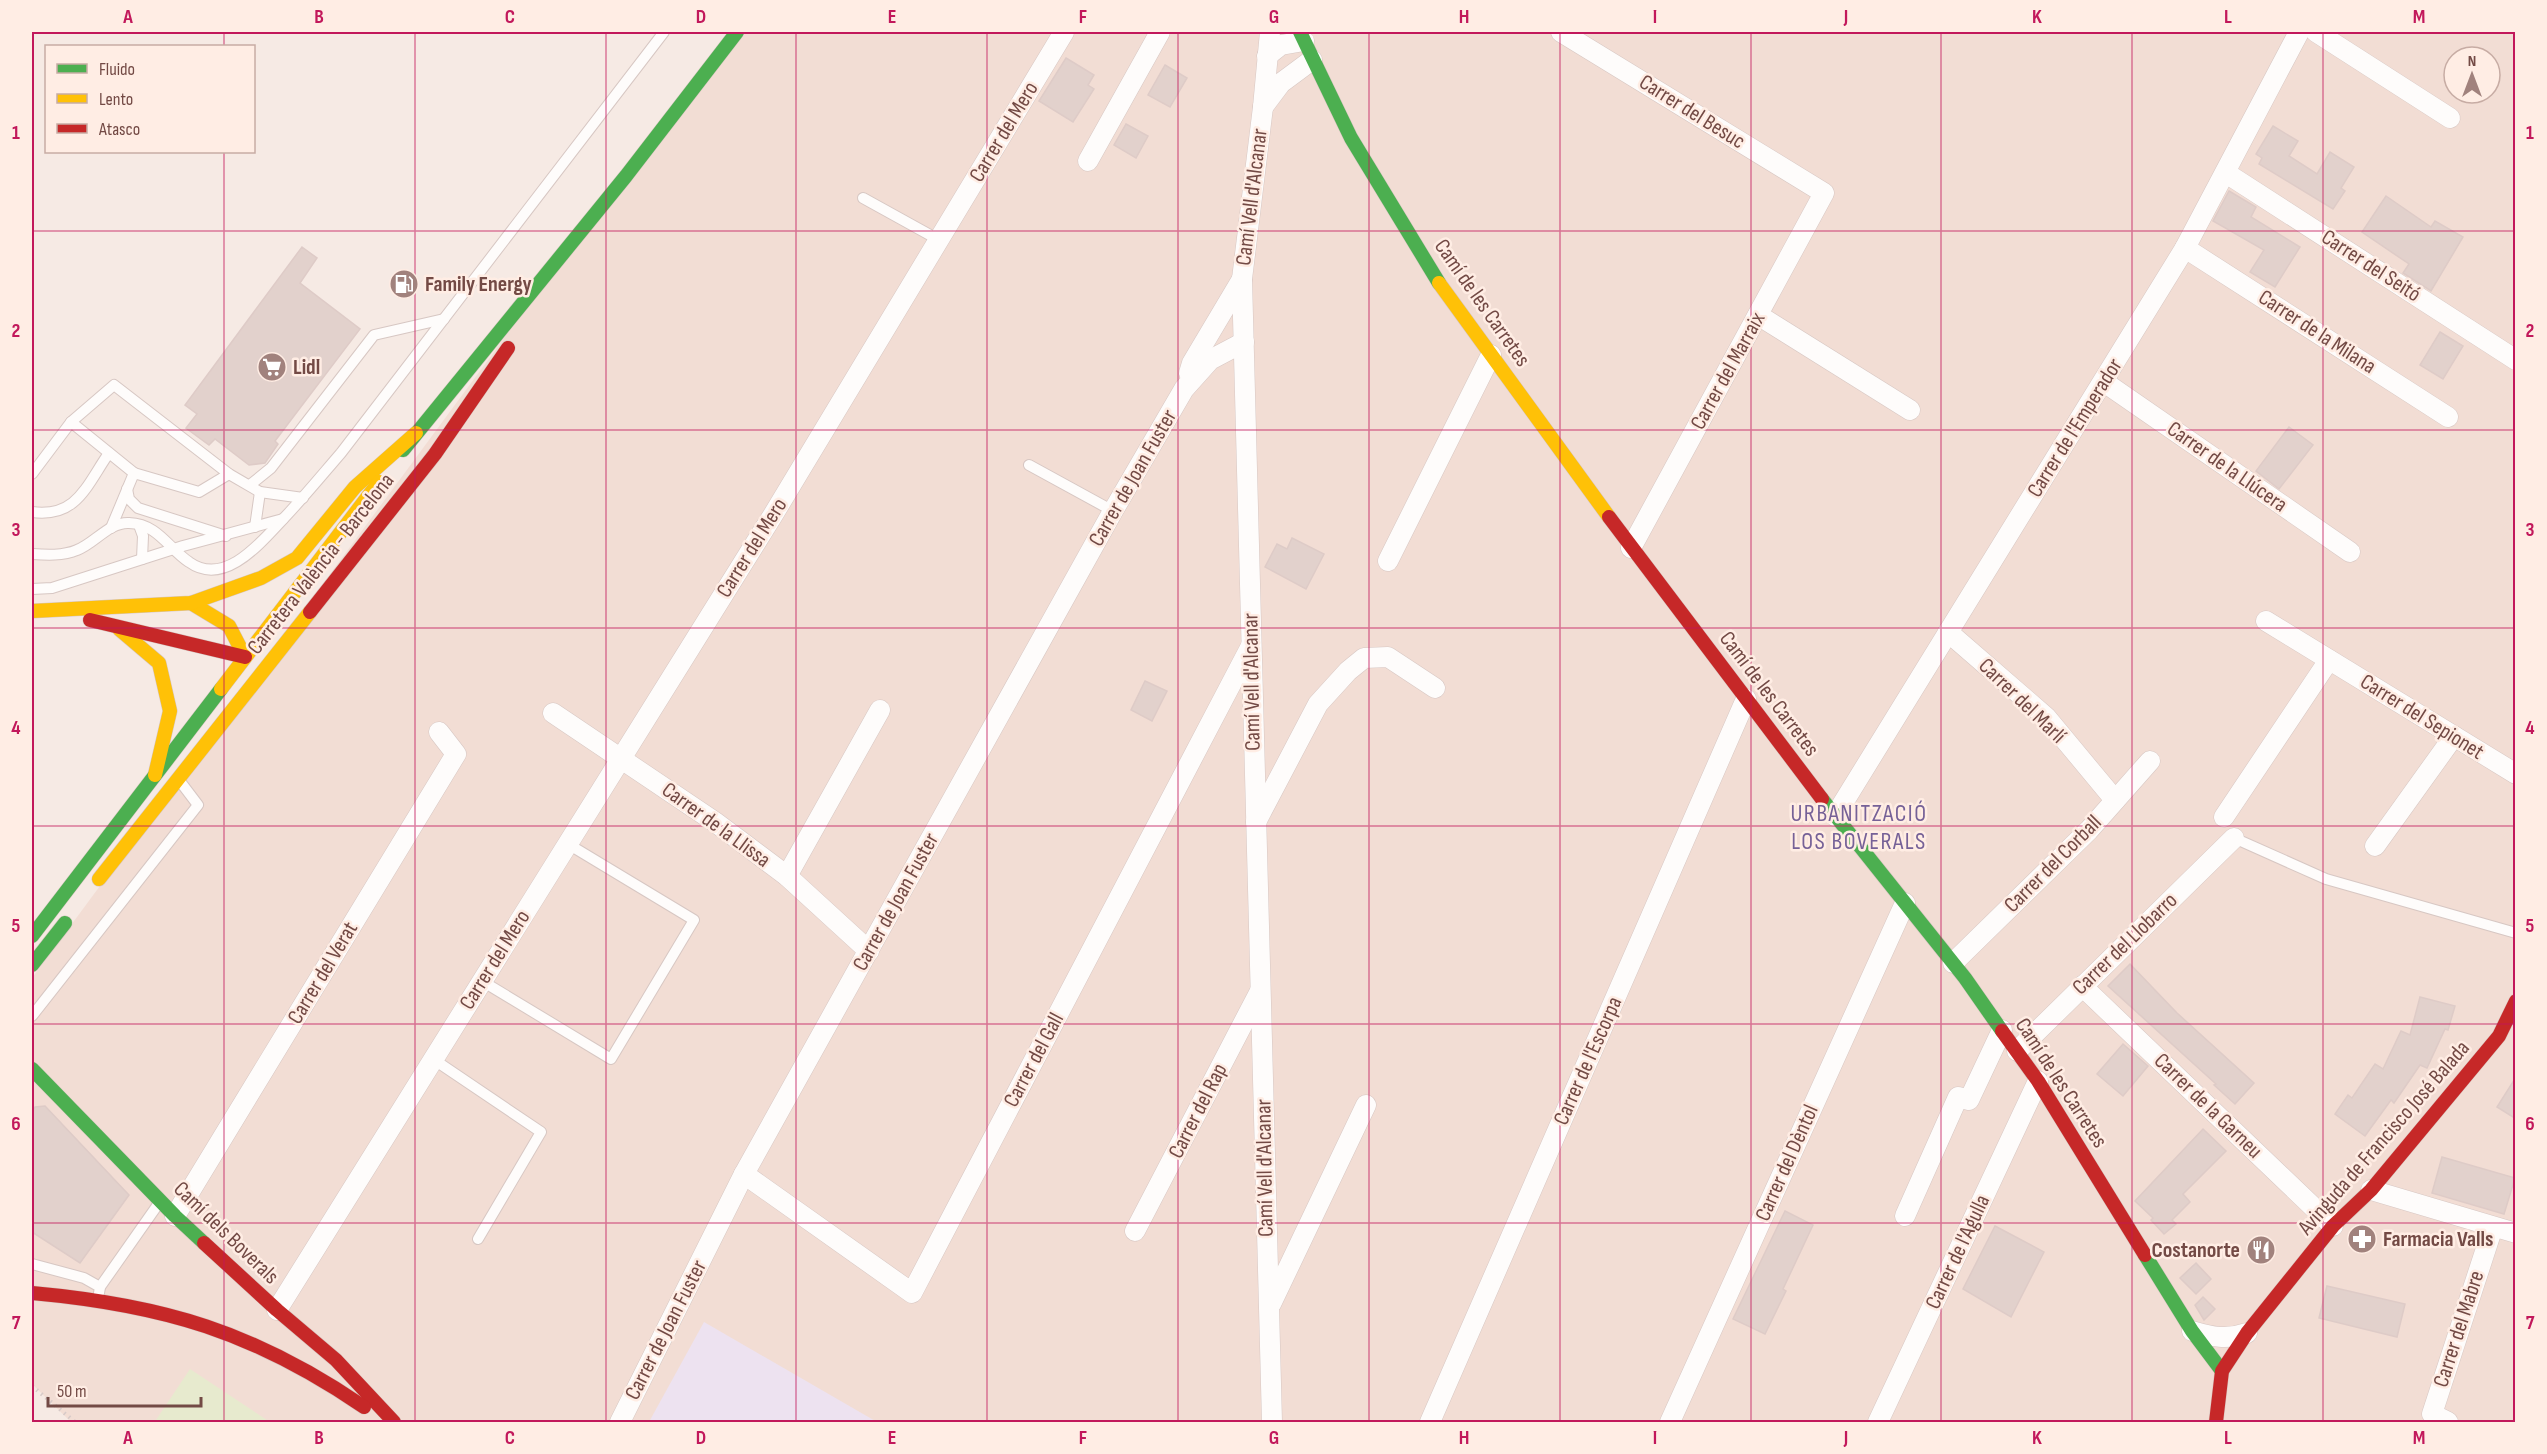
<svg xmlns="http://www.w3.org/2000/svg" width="2547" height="1454" font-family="'Sofia Sans Condensed',sans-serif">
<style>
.residential{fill:#f2ddd4;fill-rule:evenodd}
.education{fill:#ede2f0}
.green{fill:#e7eace}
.building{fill:#e2d1cc;stroke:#decbc7;stroke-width:1.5}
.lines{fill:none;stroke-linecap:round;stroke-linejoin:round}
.lane-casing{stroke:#d7c7c3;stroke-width:12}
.street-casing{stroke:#d7c7c3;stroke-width:21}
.fast-casing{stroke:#d6c6c1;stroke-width:15}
.slow-casing{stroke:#d6c6c1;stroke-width:15}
.jam-casing{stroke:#d6c6c1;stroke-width:15}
.path{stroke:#d7cac8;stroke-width:4;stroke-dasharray:1.5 4.5;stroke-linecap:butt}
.lane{stroke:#fefcfb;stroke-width:10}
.street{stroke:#fefcfb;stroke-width:20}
.fast{stroke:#4caf50;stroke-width:14}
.slow{stroke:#ffc107;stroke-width:14}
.jam{stroke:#c62828;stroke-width:14}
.grid{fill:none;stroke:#c2185b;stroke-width:1.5;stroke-opacity:0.55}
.labels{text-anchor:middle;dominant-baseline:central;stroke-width:5;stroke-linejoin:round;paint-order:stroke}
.street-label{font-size:22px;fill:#734a45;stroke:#ffede4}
.poi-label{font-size:22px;font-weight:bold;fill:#734a45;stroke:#ffede4;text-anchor:start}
.neighbourhood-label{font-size:24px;letter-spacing:1.5px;fill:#766197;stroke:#ffede4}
.neatline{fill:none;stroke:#c2185b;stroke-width:2}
.grid-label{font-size:20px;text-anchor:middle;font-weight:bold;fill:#c2185b}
</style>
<rect width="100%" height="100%" fill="#f6eae4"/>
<path class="residential" d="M730,32H2515V1422H71L32,1384V978ZM2454,57H2490V93H2454Z"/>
<path class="education" d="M704,1322L877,1422H649Z"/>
<path class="green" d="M190,1369L270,1422H160L156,1420Z"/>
<g class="building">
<path d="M1066,58L1094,75L1088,85L1094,89L1073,122L1039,101Z"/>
<path d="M1165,65L1187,78L1170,107L1148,95Z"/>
<path d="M1126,124L1148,136L1136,158L1114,145Z"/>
<path d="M2273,126L2298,141L2289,156L2317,174L2330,152L2354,167L2341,188L2345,191L2333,209L2259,164L2262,158L2256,154Z"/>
<path d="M2229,191L2256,207L2251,217L2300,247L2275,287L2250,272L2264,250L2213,221Z"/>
<path d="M2386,196L2431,227L2435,221L2463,237L2431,291L2403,273L2409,264L2362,232Z"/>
<path d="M302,247L317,258L300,283L360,329L275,441L278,444L265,463L249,465L215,439L209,445L186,428L197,414L185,405Z"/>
<path d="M2440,332L2463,346L2443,379L2420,365Z"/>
<path d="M2289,427L2313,445L2279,489L2256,471Z"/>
<path d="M1292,538L1324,554L1306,589L1265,567L1277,544L1287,549Z"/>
<path d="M1145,681L1167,691L1152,721L1131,710Z"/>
<path d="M2130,964L2177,1013L2254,1083L2235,1104L2214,1085L2216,1084L2108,986Z"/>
<path d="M2420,997L2455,1006L2448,1030L2445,1029L2427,1068L2420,1065L2394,1103L2391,1100L2365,1136L2335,1114L2348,1095L2352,1098L2375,1064L2383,1069L2401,1031L2410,1035Z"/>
<path d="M2123,1044L2148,1066L2123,1096L2097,1074Z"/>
<path d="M2516,1077V1119L2497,1107Z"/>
<path d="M45,1106L129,1195L80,1263L32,1232V1113L35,1107Z"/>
<path d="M2203,1129L2226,1151L2183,1194L2190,1202L2172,1220L2176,1224L2164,1234L2151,1220L2153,1218L2135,1201Z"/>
<path d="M2442,1157L2515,1178L2504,1214L2432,1193Z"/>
<path d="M1785,1211L1813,1225L1783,1289L1786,1291L1765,1334L1733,1319Z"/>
<path d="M1995,1226L2044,1252L2011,1317L1963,1289Z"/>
<path d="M2196,1263L2211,1279L2196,1294L2180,1278Z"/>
<path d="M2327,1286L2405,1304L2397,1337L2319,1318Z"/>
<path d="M2203,1297L2215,1309L2204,1320L2195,1305Z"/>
</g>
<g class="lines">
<g class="lane-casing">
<g id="lane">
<path d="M863,198L939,240"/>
<path d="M71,422L134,473"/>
<path d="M1029,465L1113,511"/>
<path d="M32,474L71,422L114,385L229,474L260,492L303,498"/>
<path d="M250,485L271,468L374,335L444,319"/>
<path d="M127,489L129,499L138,508L226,536"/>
<path d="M32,512C77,518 86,486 109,453"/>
<path d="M139,525L143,536L142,559"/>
<path d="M255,527L260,492"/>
<path d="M111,528L134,473L199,492L229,474"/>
<path d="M32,554C46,555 63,556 77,550C94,544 109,522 129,523C158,524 168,548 189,562C225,588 262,541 284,518C304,497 322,475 341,453L664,32"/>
<path d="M32,589L52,588L183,546L283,519"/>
<path d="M2234,838L2326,879L2516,933"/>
<path d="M482,981L611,1059L694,920L568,844"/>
<path d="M32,1016L198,805L179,780"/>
<path d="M433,1059L541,1132L478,1239"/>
<path d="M32,1264L84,1278L100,1287L99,1293"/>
<path d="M100,1287L159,1203"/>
</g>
</g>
<g class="street-casing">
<g id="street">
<path d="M1270,32L1263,107L1242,279L1272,1422"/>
<path d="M1561,32L1824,193L1631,548"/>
<path d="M2316,32L2450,118"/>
<path d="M1267,56L1281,45L1304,41"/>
<path d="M1263,107L1281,83L1312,60"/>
<path d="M1088,161L1160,32"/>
<path d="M2226,173L2516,360"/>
<path d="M2185,248L2448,417"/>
<path d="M1758,315L1910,410"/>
<path d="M1189,373L1192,363L1242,279"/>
<path d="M2104,382L2350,552"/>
<path d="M1388,561L1491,355"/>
<path d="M2266,621L2516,774"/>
<path d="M1948,632L2046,717L2115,800"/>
<path d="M553,713L715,822L787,876L869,951"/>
<path d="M1835,816L2185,248L2299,32"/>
<path d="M2224,817L2329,660"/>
<path d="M1256,822L1318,704L1348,671L1364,658L1388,657L1435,688"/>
<path d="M2375,846L2454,736"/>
<path d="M787,876L880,710"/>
<path d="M1953,963L2089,830L2150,761"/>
<path d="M2082,986L2333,1226"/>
<path d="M2017,1051L2234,838"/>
<path d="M744,1174L912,1293L1251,646"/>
<path d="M2371,1190L2516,1233"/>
<path d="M175,1216L456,754L439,732"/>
<path d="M1905,1216L1958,1097L1969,1100L2002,1030"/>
<path d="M1135,1231L1260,991"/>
<path d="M1271,1304L1366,1105"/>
<path d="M277,1310L773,515L1064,32"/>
<path d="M2192,1331C2212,1337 2227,1340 2247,1333"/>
<path d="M620,1422L744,1174L1113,511L1184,389L1210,360L1244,342"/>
<path d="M1430,1422L1746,699"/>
<path d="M1670,1422L1905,903"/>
<path d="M1878,1422L2038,1081"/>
<path d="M2448,1422L2432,1414L2493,1227"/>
</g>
</g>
<g class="fast-casing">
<g id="fast">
<path d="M1300,32L1351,138L1439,283"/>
<path d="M403,450L626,176L737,32"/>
<path d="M1822,799L1965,978L2002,1031"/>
<path d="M32,936L221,689"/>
<path d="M32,965L65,923"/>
<path d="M32,1069L175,1216L204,1243"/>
<path d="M2145,1255L2192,1331L2222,1371"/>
</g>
</g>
<g class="slow-casing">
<g id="slow">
<path d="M1439,283L1609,517"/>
<path d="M191,603L229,626L245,657"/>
<path d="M32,611L191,603L261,578L297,558L355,487L416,433"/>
<path d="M119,629L159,663L170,711L155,775"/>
<path d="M221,689L379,482"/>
<path d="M99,879L310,612"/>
</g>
</g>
<g class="jam-casing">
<g id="jam">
<path d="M1609,517L1822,799"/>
<path d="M310,612L435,454L508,348"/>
<path d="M90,620L245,657"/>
<path d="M2002,1031L2038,1081L2145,1255"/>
<path d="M204,1243L277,1310L336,1360L394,1422"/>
<path d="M32,1293C164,1305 254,1332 364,1407"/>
<path d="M2216,1422L2222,1371L2247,1333L2333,1226L2371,1190L2499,1036L2516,1001"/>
</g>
</g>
<path class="path" d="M32,1386L75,1422"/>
<use href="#lane" class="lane"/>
<use href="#street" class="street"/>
<use href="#fast" class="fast"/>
<use href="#slow" class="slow"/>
<use href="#jam" class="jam"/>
</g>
<path class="grid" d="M224,32V46M415,32V1422M606,32V1422M796,32V1422M987,32V1422M1178,32V1422M1369,32V1422M1560,32V1422M1751,32V1422M1941,32V1422M2132,32V1422M2323,32V1422M224,152V1422M32,231H2516M32,430H2516M32,628H2516M32,826H2516M32,1024H2516M32,1223H2516"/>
<defs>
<g id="fuel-disc" transform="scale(1.5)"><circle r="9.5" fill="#a1827d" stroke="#ffede4"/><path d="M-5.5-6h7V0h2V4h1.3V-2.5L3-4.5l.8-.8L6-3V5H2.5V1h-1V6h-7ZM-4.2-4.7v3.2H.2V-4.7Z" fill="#fff"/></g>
<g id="supermarket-disc" transform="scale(1.5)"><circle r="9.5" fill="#a1827d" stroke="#ffede4"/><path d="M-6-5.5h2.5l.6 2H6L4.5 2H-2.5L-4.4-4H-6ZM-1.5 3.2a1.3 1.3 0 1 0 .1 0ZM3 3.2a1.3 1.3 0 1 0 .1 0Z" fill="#fff"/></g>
<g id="pharmacy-disc" transform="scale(1.5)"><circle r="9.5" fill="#a1827d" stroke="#ffede4"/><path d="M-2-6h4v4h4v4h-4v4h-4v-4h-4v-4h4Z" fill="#fff"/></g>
<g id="restaurant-disc" transform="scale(1.5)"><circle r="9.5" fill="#a1827d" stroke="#ffede4"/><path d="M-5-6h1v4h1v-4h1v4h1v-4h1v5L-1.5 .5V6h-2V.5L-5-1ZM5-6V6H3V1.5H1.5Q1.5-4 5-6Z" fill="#fff"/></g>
</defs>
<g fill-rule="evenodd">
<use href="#fuel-disc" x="404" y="284"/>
<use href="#supermarket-disc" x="272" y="367"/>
<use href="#pharmacy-disc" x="2362" y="1239"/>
<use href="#restaurant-disc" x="2261" y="1250"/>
</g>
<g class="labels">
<g class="street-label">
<text transform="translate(1692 112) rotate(32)">Carrer del Besuc</text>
<text transform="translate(1004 132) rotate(-59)">Carrer del Mero</text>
<text transform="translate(1252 197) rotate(-83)">Camí Vell d'Alcanar</text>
<text transform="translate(2371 266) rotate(33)">Carrer del Seitó</text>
<text transform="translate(1482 303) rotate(55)">Camí de les Carretes</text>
<text transform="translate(2317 332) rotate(33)">Carrer de la Milana</text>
<text transform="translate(1728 371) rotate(-61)">Carrer del Marraix</text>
<text transform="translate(2075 428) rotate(-58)">Carrer de l'Emperador</text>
<text transform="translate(2227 467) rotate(35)">Carrer de la Llúcera</text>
<text transform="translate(1133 478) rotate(-60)">Carrer de Joan Fuster</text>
<text transform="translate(752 548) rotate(-58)">Carrer del Mero</text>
<text transform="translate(321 564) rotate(-52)">Carretera València - Barcelona</text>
<text transform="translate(1252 682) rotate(-91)">Camí Vell d'Alcanar</text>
<text transform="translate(1769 694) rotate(53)">Camí de les Carretes</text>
<text transform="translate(2022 701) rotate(44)">Carrer del Marlí</text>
<text transform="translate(2422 717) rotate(32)">Carrer del Sepionet</text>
<text transform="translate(716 825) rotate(36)">Carrer de la Llissa</text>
<text transform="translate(2053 864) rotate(-45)">Carrer del Corball</text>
<text transform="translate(896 902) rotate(-61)">Carrer de Joan Fuster</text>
<text transform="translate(2125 944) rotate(-44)">Carrer del Llobarro</text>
<text transform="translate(495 960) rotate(-58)">Carrer del Mero</text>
<text transform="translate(323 973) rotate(-59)">Carrer del Verat</text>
<text transform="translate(1034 1060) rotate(-62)">Carrer del Gall</text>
<text transform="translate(1588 1061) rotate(-66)">Carrer de l'Escorpa</text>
<text transform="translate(2061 1083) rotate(57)">Camí de les Carretes</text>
<text transform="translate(2208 1106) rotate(44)">Carrer de la Garneu</text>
<text transform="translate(1198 1111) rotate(-63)">Carrer del Rap</text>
<text transform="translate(2384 1138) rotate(-49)">Avinguda de Francisco José Balada</text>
<text transform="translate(1787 1163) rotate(-66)">Carrer del Dèntol</text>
<text transform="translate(1265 1168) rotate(-91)">Camí Vell d'Alcanar</text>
<text transform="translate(226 1233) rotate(44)">Camí dels Boverals</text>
<text transform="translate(1958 1252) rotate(-65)">Carrer de l'Agulla</text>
<text transform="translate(2459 1329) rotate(-72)">Carrer del Mabre</text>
<text transform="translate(666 1330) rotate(-63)">Carrer de Joan Fuster</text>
</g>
<g class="poi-label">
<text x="425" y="284">Family Energy</text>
<text x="293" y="367">Lidl</text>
<text x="2383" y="1239">Farmacia Valls</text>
<text x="2240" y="1250" text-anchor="end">Costanorte</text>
</g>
<g class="neighbourhood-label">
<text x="1859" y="813">URBANITZACIÓ<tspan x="1859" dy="28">LOS BOVERALS</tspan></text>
</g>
</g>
<rect width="2547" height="1454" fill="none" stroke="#ffede4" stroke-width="66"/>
<rect x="45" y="45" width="210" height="108" fill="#ffede4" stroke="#c7aca4" stroke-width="1.5"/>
<rect x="57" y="64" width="30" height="9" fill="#4caf50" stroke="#c7aca4" stroke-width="1.5"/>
<text x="99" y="75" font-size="18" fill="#734a45">Fluido</text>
<rect x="57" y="94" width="30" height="9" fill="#ffc107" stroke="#c7aca4" stroke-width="1.5"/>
<text x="99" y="105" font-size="18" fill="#734a45">Lento</text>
<rect x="57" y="124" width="30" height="9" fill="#c62828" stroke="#c7aca4" stroke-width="1.5"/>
<text x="99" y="135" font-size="18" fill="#734a45">Atasco</text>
<g transform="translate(2472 75)"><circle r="28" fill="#ffede4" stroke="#c7aca4" stroke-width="1.5"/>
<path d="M0-4.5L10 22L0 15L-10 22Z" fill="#a1827d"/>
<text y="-9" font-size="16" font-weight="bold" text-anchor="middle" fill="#734a45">N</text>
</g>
<path d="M48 1397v9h153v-9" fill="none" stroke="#734a45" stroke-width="3"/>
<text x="57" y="1397" font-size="18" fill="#734a45" stroke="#ffede4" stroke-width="4.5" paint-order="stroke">50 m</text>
<rect x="33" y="33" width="2481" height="1388" class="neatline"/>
<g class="grid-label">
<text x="128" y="23">A</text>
<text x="319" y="23">B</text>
<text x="510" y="23">C</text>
<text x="701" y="23">D</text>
<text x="892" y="23">E</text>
<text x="1083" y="23">F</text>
<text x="1274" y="23">G</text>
<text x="1464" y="23">H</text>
<text x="1655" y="23">I</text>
<text x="1846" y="23">J</text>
<text x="2037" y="23">K</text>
<text x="2228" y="23">L</text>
<text x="2419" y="23">M</text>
<text x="16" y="139">1</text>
<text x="2530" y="139">1</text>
<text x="16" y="337">2</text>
<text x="2530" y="337">2</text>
<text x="16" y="536">3</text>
<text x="2530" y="536">3</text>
<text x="16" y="734">4</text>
<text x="2530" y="734">4</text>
<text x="16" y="932">5</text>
<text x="2530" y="932">5</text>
<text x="16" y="1130">6</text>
<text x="2530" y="1130">6</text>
<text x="16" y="1329">7</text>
<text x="2530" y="1329">7</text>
<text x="128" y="1444">A</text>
<text x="319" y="1444">B</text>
<text x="510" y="1444">C</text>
<text x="701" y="1444">D</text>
<text x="892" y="1444">E</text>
<text x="1083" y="1444">F</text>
<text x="1274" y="1444">G</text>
<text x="1464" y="1444">H</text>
<text x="1655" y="1444">I</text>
<text x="1846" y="1444">J</text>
<text x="2037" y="1444">K</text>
<text x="2228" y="1444">L</text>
<text x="2419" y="1444">M</text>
</g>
</svg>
